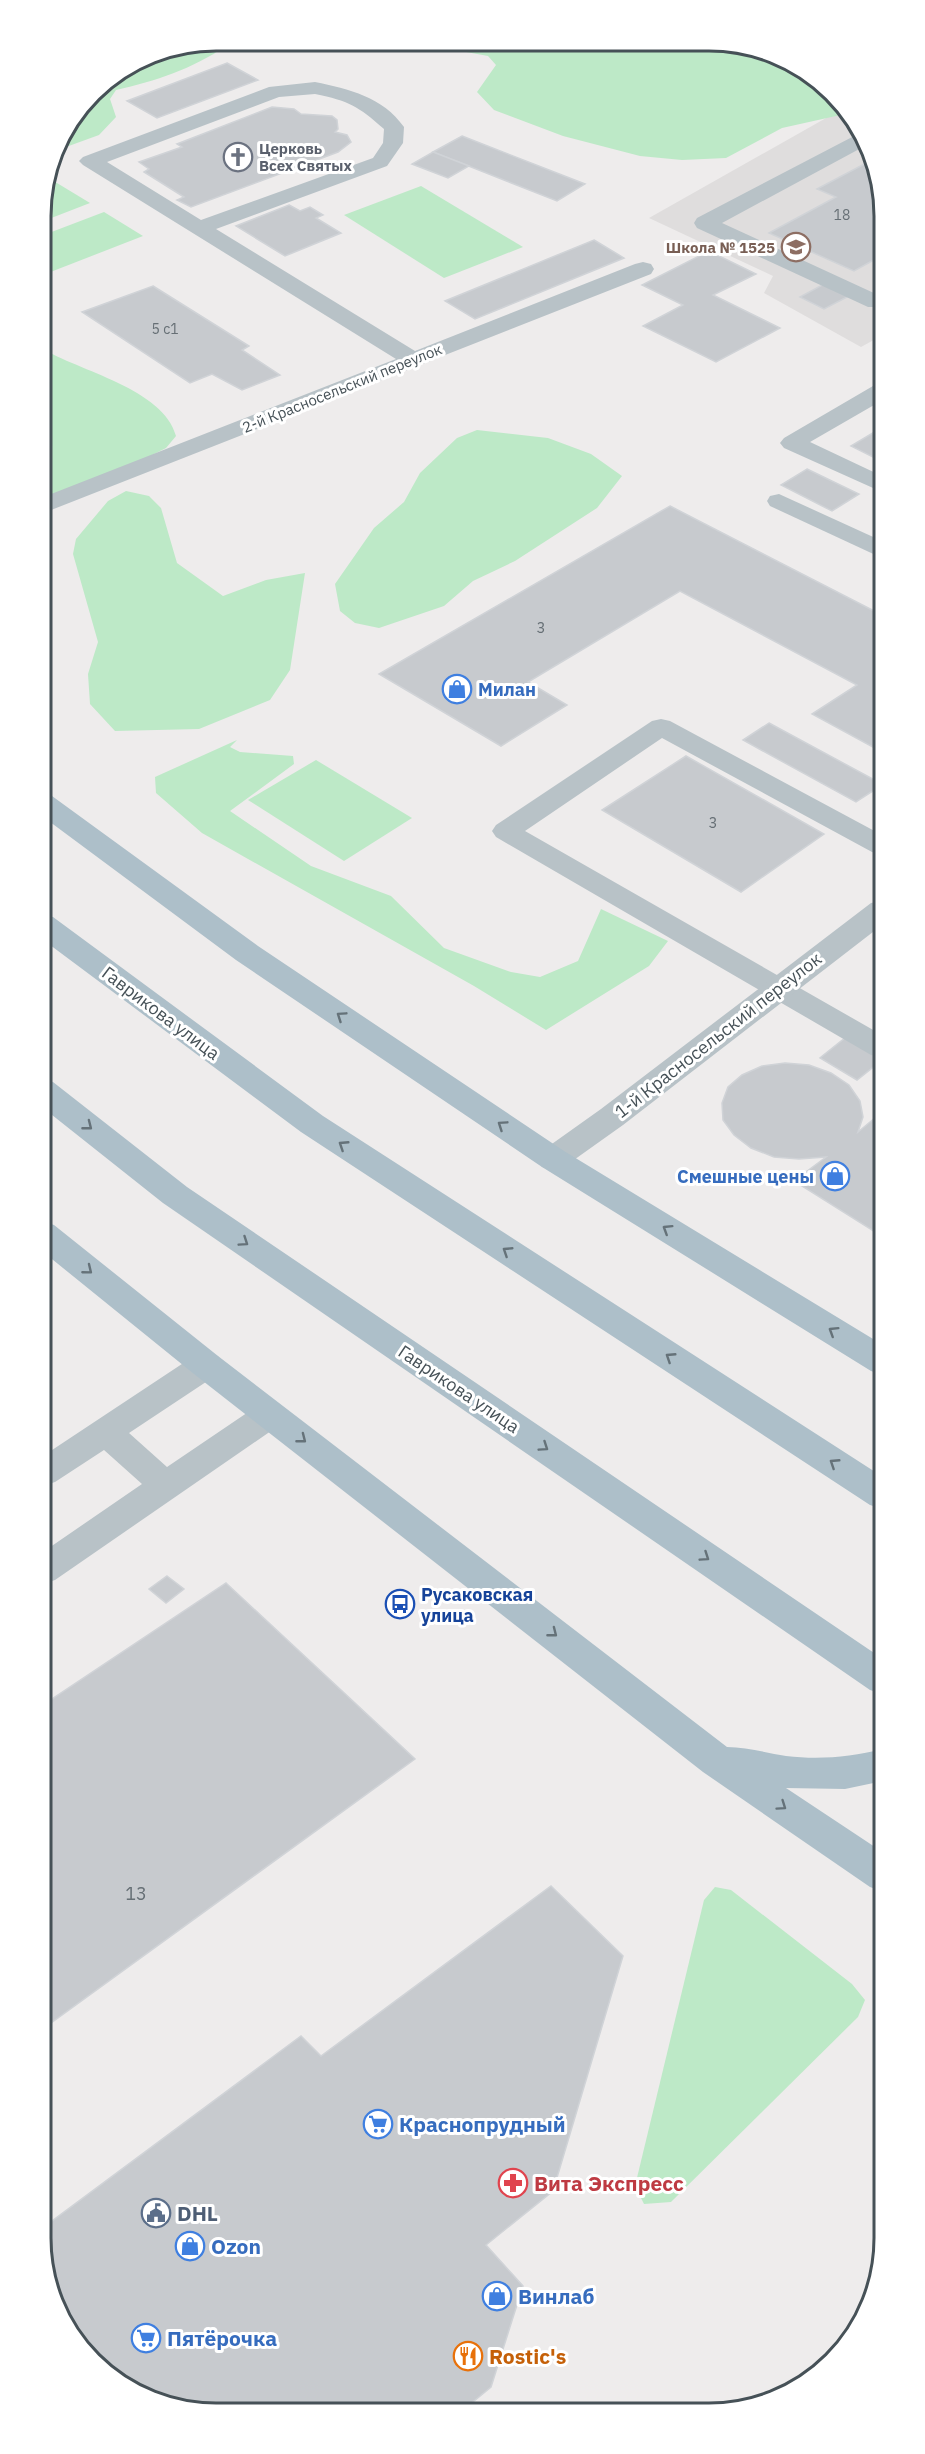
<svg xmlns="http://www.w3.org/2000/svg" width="925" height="2454" font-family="'IBM Plex Sans',sans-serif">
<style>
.education{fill:#dfdddd}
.green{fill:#bde9c7}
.building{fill:#c7cace;stroke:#d0d3d7;stroke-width:1.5}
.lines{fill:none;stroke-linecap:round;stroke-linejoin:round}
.service{fill:#b8c2c7;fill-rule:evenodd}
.minor{fill:#b8c2c7;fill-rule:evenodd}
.primary{fill:#adbfc9;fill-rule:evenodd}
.oneway{stroke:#657279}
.labels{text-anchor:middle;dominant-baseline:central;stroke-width:6;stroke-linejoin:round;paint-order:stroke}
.far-number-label{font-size:14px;fill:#666f75}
.far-worship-label{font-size:15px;font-weight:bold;fill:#5b616d;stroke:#fff;text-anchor:start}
.far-education-label{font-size:15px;font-weight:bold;fill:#785e54;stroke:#fff;text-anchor:end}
.far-street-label{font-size:15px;fill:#465157;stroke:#fff}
.number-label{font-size:15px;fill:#666f75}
.shop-label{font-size:18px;font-weight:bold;fill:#366cbe;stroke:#fff;text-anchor:start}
.street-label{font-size:18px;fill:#465157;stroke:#fff}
.transit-label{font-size:18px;font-weight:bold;fill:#164399;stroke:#fff;text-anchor:start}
.near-number-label{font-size:18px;fill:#666f75}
.near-shop-label{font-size:21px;font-weight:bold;fill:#366cbe;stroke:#fff;text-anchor:start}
.near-health-label{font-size:21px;font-weight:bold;fill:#be3a42;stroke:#fff;text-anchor:start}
.near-service-label{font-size:21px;font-weight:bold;fill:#4e5e75;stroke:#fff;text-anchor:start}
.near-food-label{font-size:21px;font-weight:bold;fill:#c56008;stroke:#fff;text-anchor:start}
.rim{fill:none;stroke:#465157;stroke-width:3}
</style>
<rect width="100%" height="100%" fill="#eeecec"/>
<path class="education" d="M842,109L881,181V336L861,347L764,293L773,276L649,218Z"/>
<g class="green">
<path d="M216,41L226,46C192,69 156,81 116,90L110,99L116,117L99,135L55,151L59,138L100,84L149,54Z"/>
<path d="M280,41L744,44L833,92L845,114L782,128L726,158L682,160L640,156L563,136L494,110L477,92L496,65L488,56L450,49Z"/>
<path d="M52,180L90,203L41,222V204L47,182Z"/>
<path d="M421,186L523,247L444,278L344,215Z"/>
<path d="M104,212L143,236L48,273L41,268V236Z"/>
<path d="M41,348C79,371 164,389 176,436L166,448L87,488L41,500Z"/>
<path d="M477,430L548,438L591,454L622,476L597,508L515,561L473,581L444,606L379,628L355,623L340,611L335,584L374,528L404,502L420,473L457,438Z"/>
<path d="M126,491L149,496L161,508L177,563L223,596L266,580L305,573L290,670L270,700L199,729L115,731L90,704L88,674L98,642L73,554L76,539L108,501Z"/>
<path d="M237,740L230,747L240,752L293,756L294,764L230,811L311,866L391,896L444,948L511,972L540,977L578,961L601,909L668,941L649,966L546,1030L474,986L202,833L156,793L155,777Z"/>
<path d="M316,760L412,818L344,861L248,800Z"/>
<path d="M715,1887L731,1890L852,1984L865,2000L858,2017L671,2202L644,2204L635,2186L704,1900Z"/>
</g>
<g class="building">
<path d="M227,63L258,80L157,118L127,101Z"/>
<path d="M272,107L294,109L301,114L332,116L337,120L338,129L335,132L347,135L351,142L338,152L191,207L177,200L184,197L144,172L149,169L139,162L182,147L177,144Z"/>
<path d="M462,136L585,184L557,201L433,152Z"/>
<path d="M433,152L469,166L448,178L412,164Z"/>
<path d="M870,161L881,181V256L854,271L769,233L836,197L817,189Z"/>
<path d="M289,205L300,211L310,207L323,215L316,218L341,233L285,256L236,226Z"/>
<path d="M594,240L624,258L475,319L445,301Z"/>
<path d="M709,251L756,274L713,295L780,328L716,362L643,326L683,305L642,285Z"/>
<path d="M824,284L849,296L824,309L800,297Z"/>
<path d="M153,286L249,346L242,350L280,375L242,390L212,374L190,383L82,312Z"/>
<path d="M881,428V461L851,446Z"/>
<path d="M807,469L859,494L832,511L781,485Z"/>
<path d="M670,506L882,615V752L812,714L857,685L680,591L528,682L567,705L501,746L379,674Z"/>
<path d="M769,723L882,784V785L856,802L743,740Z"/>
<path d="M686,756L824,834L741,892L602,810Z"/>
<path d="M845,1038L882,1060L857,1080L820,1058Z"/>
<path d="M785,1063L809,1065L831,1073L849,1085L860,1101L863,1117L858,1132L882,1112L883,1237L794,1181L826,1157L799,1159L774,1157L751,1148L734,1135L723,1120L722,1103L728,1087L742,1075L762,1066Z"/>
<path d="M167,1576L184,1589L166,1603L149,1589Z"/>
<path d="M226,1583L415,1759L44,2028L43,1705Z"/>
<path d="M551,1886L623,1956L553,2191L486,2245L523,2286L491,2387L463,2410H182L92,2362L44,2273V2227L301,2036L321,2056Z"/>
</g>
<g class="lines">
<g class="service">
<path d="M315,82C349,89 383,97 404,127L403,143L387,166L216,229L415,351L635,264L643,262L651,264L654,269L651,274L41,514V498L396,359L83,165L79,161L83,157L269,87ZM315,94C349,101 358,106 384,129L383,143L373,158L201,220L107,162L279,97Z"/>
<path d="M856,135L863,147L722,223L876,294L881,292V307H868L697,228L694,223L697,218Z"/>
<path d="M881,384V401L810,442L882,476V492L784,448L780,443L784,438L873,386Z"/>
<path d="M779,494L882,541V558L770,506L767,501L770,496Z"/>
<path d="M661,719L670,721L882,835V855L872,852L662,738L525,831L882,1035V1058L871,1055L496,837L492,831L496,825L652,721Z"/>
<path d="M206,1353L218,1356L222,1365L218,1374L129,1433L167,1467L257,1406L269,1403L281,1406L286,1415L281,1424L55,1580L43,1584V1552L142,1484L104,1450L55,1482L43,1486V1456L194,1356Z"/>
</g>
<path class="minor" d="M882,901V925L623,1125L564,1167L553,1170L542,1167L537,1159L542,1151L601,1109L871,903Z"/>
<g class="primary">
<path d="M42,793L52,796L258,946L564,1151L883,1345V1375L871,1371L542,1167L236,960L42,816Z"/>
<path d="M42,914L53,917L323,1116L883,1477V1509L870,1505L301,1132L42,939Z"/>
<path d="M42,1079L53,1082L187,1187L883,1659V1694L870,1690L163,1203L42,1107Z"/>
<path d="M42,1221L54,1225L218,1356L727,1747C746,1747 767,1753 786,1756C820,1760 850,1757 883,1749V1781L845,1789L786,1788L884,1853V1892L870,1887L703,1772L194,1374L42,1251Z"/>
</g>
</g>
<defs><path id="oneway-chevron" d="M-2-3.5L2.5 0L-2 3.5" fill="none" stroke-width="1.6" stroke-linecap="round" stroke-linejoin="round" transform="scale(1.5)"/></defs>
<g class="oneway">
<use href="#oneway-chevron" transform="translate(341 1016) rotate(-146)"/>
<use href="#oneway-chevron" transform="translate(502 1125) rotate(-146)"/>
<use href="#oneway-chevron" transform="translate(88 1126) rotate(38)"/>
<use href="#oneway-chevron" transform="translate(343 1145) rotate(-147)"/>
<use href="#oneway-chevron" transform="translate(667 1229) rotate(-148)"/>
<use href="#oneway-chevron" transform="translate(244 1242) rotate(34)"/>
<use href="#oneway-chevron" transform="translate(507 1251) rotate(-147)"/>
<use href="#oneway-chevron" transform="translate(88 1270) rotate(39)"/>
<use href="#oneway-chevron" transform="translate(833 1331) rotate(-148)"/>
<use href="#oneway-chevron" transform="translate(670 1357) rotate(-147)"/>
<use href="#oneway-chevron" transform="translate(302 1439) rotate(38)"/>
<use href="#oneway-chevron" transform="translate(544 1447) rotate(34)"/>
<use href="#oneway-chevron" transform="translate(834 1463) rotate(-147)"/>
<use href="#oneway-chevron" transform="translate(705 1557) rotate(34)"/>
<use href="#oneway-chevron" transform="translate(553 1633) rotate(38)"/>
<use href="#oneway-chevron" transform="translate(782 1806) rotate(35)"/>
</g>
<defs>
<g id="church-ring" transform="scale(1.5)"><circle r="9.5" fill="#fff" stroke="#6b7280" stroke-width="1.5"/><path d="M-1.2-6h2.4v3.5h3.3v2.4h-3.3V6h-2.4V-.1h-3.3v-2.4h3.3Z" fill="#6b7280"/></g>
<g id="school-ring" transform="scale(1.5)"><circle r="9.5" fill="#fff" stroke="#8d6e63" stroke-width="1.5"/><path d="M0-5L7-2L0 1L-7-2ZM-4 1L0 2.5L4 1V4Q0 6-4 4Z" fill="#8d6e63"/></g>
<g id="shop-ring" transform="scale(1.5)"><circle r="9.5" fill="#fff" stroke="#3f7fe0" stroke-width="1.5"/><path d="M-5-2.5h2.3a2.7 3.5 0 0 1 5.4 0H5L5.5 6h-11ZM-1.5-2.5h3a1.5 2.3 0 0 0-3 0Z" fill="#3f7fe0"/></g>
<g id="bus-ring" transform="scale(1.5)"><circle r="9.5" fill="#fff" stroke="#1a4fb4" stroke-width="1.5"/><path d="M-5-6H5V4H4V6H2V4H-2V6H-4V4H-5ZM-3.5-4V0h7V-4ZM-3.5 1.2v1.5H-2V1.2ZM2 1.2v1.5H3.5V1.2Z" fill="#1a4fb4"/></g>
<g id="supermarket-ring" transform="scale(1.5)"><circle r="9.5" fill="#fff" stroke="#3f7fe0" stroke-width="1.5"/><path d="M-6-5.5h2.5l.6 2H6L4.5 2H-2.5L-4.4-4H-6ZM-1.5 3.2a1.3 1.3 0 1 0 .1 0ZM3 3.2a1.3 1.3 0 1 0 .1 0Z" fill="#3f7fe0"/></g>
<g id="pharmacy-ring" transform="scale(1.5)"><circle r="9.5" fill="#fff" stroke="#e0444e" stroke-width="1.5"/><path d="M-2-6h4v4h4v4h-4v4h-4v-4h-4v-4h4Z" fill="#e0444e"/></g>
<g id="civic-ring" transform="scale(1.5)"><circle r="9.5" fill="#fff" stroke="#5c6f8a" stroke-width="1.5"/><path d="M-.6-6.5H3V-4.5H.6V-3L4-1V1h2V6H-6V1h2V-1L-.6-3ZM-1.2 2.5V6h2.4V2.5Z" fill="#5c6f8a"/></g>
<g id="restaurant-ring" transform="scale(1.5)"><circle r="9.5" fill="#fff" stroke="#e8710a" stroke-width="1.5"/><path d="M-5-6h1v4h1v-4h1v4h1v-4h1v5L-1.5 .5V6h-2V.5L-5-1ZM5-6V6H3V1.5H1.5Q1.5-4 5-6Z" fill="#e8710a"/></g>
</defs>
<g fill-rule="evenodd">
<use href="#church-ring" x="238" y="157"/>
<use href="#school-ring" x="796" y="247"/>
<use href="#shop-ring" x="457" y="689"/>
<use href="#shop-ring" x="835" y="1176"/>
<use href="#bus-ring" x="400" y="1604"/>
<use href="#supermarket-ring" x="378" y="2124"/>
<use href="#pharmacy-ring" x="513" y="2183"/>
<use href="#civic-ring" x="156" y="2213"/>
<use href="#shop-ring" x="190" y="2246"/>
<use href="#shop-ring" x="497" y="2296"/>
<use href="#supermarket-ring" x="146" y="2338"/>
<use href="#restaurant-ring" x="468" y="2356"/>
</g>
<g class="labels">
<g class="far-number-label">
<text x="842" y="215">18</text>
<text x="165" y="329">5 с1</text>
</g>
<g class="far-worship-label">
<text x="259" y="148">Церковь<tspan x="259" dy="17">Всех Святых</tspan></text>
</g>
<g class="far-education-label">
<text x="775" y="247">Школа № 1525</text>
</g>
<g class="far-street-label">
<text transform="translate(342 388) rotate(-22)">2-й Красносельский переулок</text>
</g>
<g class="number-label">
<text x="541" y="627">3</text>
<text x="713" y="822">3</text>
</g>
<g class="shop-label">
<text x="478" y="689">Милан</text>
<text x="814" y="1176" text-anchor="end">Смешные цены</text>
</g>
<g class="street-label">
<text transform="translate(161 1013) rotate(37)">Гаврикова улица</text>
<text transform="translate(718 1035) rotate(-38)">1-й Красносельский переулок</text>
<text transform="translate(459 1389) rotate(34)">Гаврикова улица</text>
</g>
<g class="transit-label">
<text x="421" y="1594">Русаковская<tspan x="421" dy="21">улица</tspan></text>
</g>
<g class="near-number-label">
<text x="136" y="1893">13</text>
</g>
<g class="near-shop-label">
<text x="399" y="2124">Краснопрудный</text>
<text x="211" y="2246">Ozon</text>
<text x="518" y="2296">Винлаб</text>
<text x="167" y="2338">Пятёрочка</text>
</g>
<g class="near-health-label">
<text x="534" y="2183">Вита Экспресс</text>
</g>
<g class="near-service-label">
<text x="177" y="2213">DHL</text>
</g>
<g class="near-food-label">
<text x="489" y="2356">Rostic's</text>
</g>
</g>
<path d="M0 0H925V2454H0ZM216 51H709A165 165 0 0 1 874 216V2238A165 165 0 0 1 709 2403H216A165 165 0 0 1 51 2238V216A165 165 0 0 1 216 51Z" fill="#fff" fill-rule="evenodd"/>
<path class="rim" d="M216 51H709A165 165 0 0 1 874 216V2238A165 165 0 0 1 709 2403H216A165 165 0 0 1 51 2238V216A165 165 0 0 1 216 51Z"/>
</svg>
